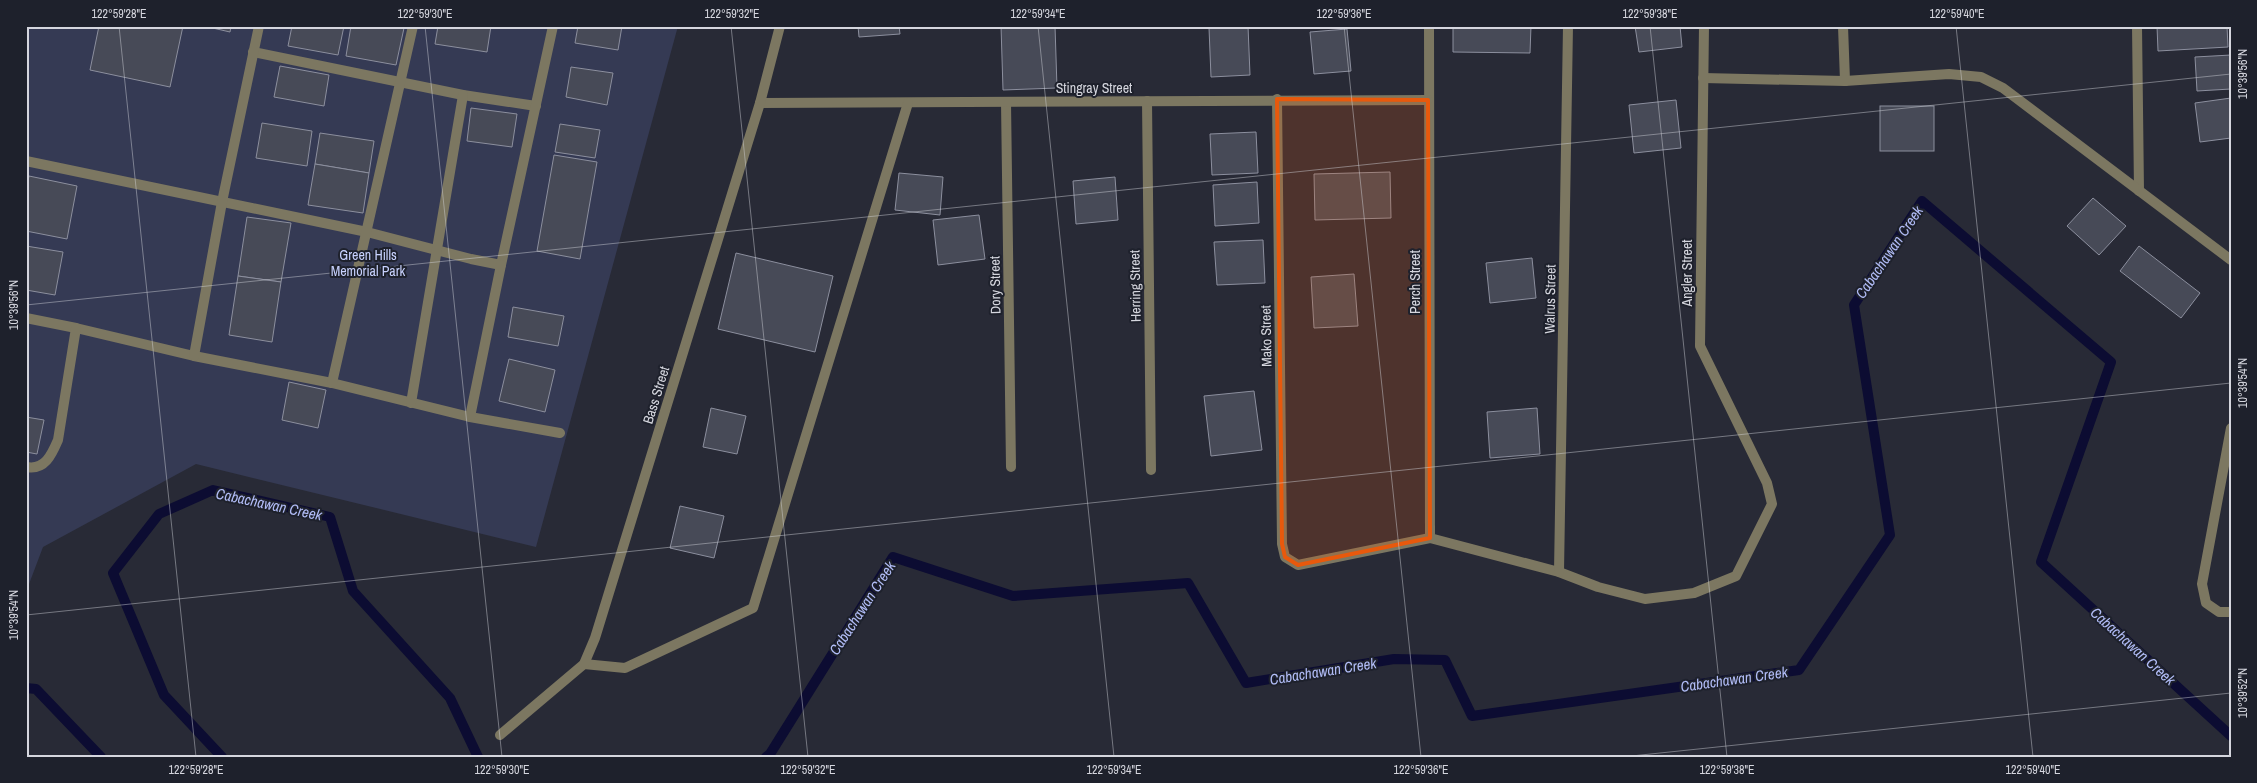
<svg xmlns="http://www.w3.org/2000/svg" width="2257" height="783" font-family="'Archivo Narrow',sans-serif">
<style>
.green{fill:#353a54}
.lines{fill:none;stroke-linecap:round;stroke-linejoin:round}
.stream{stroke:#0c0c32;stroke-width:10}
.building{fill:#474a57;stroke:#8c8f9e}
.service{stroke:#7c7761;stroke-width:10}
.minor{stroke:#7c7761;stroke-width:10}
.marked{fill:#e8590c;fill-opacity:0.2;stroke:#e8590c;stroke-width:4;stroke-linejoin:round}
.ticks{fill:none;stroke:#d5d6de;stroke-width:1;stroke-opacity:0.45}
.labels{text-anchor:middle;dominant-baseline:central;stroke-width:4;stroke-linejoin:round;paint-order:stroke}
.street-label{font-size:14px;fill:#d5d6de;stroke:#1e212c}
.park-label{font-size:14px;fill:#c8d2fe;stroke:#1e212c}
.water-label{font-size:15px;font-style:italic;fill:#b1bcf6;stroke:#1e212c}
.neatline{fill:none;stroke:#d5d6de;stroke-width:2}
.ticks-label{font-size:12px;text-anchor:middle;fill:#d5d6de}
</style>
<rect width="100%" height="100%" fill="#282a36"/>
<path class="green" d="M26,26H678L536,547L196,464L43,547L26,592Z"/>
<g class="lines">
<g class="stream">
<path d="M26,688L36,689L101,757"/>
<path d="M222,757L164,695L113,573L159,514L213,490L330,517L353,591L450,698L478,757"/>
<path d="M766,757L770,754L893,557L1013,596L1188,583L1246,683L1394,659L1445,660L1472,716L1799,670L1890,535L1854,305L1922,201L2111,362L2041,562L2231,736"/>
</g>
</g>
<g class="building">
<path d="M99,26H183L170,87L90,70Z"/>
<path d="M204,26H231L230,32Z"/>
<path d="M292,26H344L338,55L288,46Z"/>
<path d="M351,26L404,28L396,65L346,56Z"/>
<path d="M438,26H491L487,52L435,44Z"/>
<path d="M578,26H622L618,50L575,43Z"/>
<path d="M858,26H899L900,34L859,37Z"/>
<path d="M1001,26H1055L1057,88L1003,90Z"/>
<path d="M1248,26L1250,75L1211,77L1209,28Z"/>
<path d="M1453,26H1531L1530,53L1453,52Z"/>
<path d="M1635,26H1680L1682,47L1639,52Z"/>
<path d="M2157,26H2227L2228,47L2158,51Z"/>
<path d="M1347,29L1351,71L1314,74L1310,32Z"/>
<path d="M2231,55V89L2197,91L2195,57Z"/>
<path d="M280,66L329,75L324,106L274,97Z"/>
<path d="M571,67L613,73L607,105L566,97Z"/>
<path d="M2231,98V138L2200,142L2195,103Z"/>
<path d="M1676,100L1681,148L1634,153L1629,105Z"/>
<rect x="1880" y="106" width="54" height="45"/>
<path d="M471,108L517,114L512,147L467,141Z"/>
<path d="M262,123L312,131L307,166L256,158Z"/>
<path d="M560,124L600,130L595,158L555,152Z"/>
<path d="M1256,132L1258,173L1212,175L1210,134Z"/>
<path d="M320,133L374,141L369,173L315,164Z"/>
<path d="M554,155L597,162L580,259L537,251Z"/>
<path d="M315,164L369,173L363,213L308,205Z"/>
<path d="M1390,172L1391,218L1315,220L1314,174Z"/>
<path d="M899,173L943,177L940,215L895,210Z"/>
<path d="M29,176L77,186L67,239L26,231V192Z"/>
<path d="M1115,177L1118,220L1076,224L1073,181Z"/>
<path d="M1257,182L1259,223L1215,226L1213,185Z"/>
<path d="M2093,198L2126,226L2099,255L2067,226Z"/>
<path d="M979,215L985,259L938,265L933,220Z"/>
<path d="M247,217L291,223L281,282L238,276Z"/>
<path d="M1263,240L1265,283L1217,285L1214,242Z"/>
<path d="M26,246L63,252L55,295L26,290Z"/>
<path d="M2139,246L2200,293L2181,318L2120,271Z"/>
<path d="M736,253L833,276L815,352L718,329Z"/>
<path d="M1532,258L1536,298L1490,303L1486,263Z"/>
<path d="M1354,274L1358,326L1314,328L1311,277Z"/>
<path d="M238,276L281,282L272,342L229,335Z"/>
<path d="M513,307L564,316L558,346L508,337Z"/>
<path d="M509,359L555,370L545,412L499,401Z"/>
<path d="M289,382L326,390L318,428L282,420Z"/>
<path d="M1254,391L1262,450L1211,456L1204,396Z"/>
<path d="M711,408L746,416L737,454L703,447Z"/>
<path d="M1537,408L1540,454L1490,458L1487,412Z"/>
<path d="M26,417L44,420L37,454L26,452Z"/>
<path d="M680,506L724,516L714,558L670,548Z"/>
</g>
<g class="lines">
<g class="service">
<path d="M253,52L463,95L536,106"/>
<path d="M26,161L367,232L471,259L501,265L553,26"/>
<path d="M26,318L76,328L194,356L332,383L470,417L560,433"/>
<path d="M194,356L222,202L259,26"/>
<path d="M332,383L413,26"/>
<path d="M411,403L463,95"/>
<path d="M470,417L501,265"/>
<path d="M26,467C45,471 52,454 58,440L76,328"/>
</g>
<g class="minor">
<path d="M1429,26L1430,538"/>
<path d="M1843,26L1845,81"/>
<path d="M2137,26L2139,191"/>
<path d="M1703,78L1845,81L1949,74L1981,77L2003,88L2231,260"/>
<path d="M1277,99L1282,544L1285,557L1298,565L1430,538L1559,572L1598,587L1645,599L1694,593L1736,576L1772,504L1767,483L1700,346L1704,26"/>
<path d="M1147,101L1151,470"/>
<path d="M1006,102L1011,467"/>
<path d="M760,103L1428,100"/>
<path d="M2231,428L2202,584L2206,603L2219,612H2231"/>
<path d="M1559,572L1568,26"/>
<path d="M584,664L625,668L753,608L908,103"/>
<path d="M500,735L584,664L595,638L760,103L780,26"/>
</g>
</g>
<path class="marked" d="M1277,99L1428,100L1430,538L1298,565L1285,557L1282,544Z"/>
<path class="ticks" d="M119,26L196,757M425,26L502,757M731,26L808,757M1038,26L1114,757M1344,26L1421,757M1650,26L1727,757M1956,26L2033,757M26,305L2231,74M26,615L2231,383M1622,757L2231,693"/>
<g class="labels">
<g class="street-label">
<text x="1094" y="88">Stingray Street</text>
<text transform="translate(1687 273) rotate(-90)">Angler Street</text>
<text transform="translate(1415 282) rotate(-90)">Perch Street</text>
<text transform="translate(995 285) rotate(-91)">Dory Street</text>
<text transform="translate(1135 286) rotate(-91)">Herring Street</text>
<text transform="translate(1550 299) rotate(-89)">Walrus Street</text>
<text transform="translate(1266 336) rotate(-91)">Mako Street</text>
<text transform="translate(656 395) rotate(-73)">Bass Street</text>
</g>
<g class="park-label">
<text x="368" y="255">Green Hills<tspan x="368" dy="16">Memorial Park</tspan></text>
</g>
<g class="water-label">
<text transform="translate(1889 252) rotate(-56)">Cabachawan Creek</text>
<text transform="translate(269 504) rotate(12)">Cabachawan Creek</text>
<text transform="translate(862 608) rotate(-57)">Cabachawan Creek</text>
<text transform="translate(2133 646) rotate(42)">Cabachawan Creek</text>
<text transform="translate(1323 671) rotate(-9)">Cabachawan Creek</text>
<text transform="translate(1734 679) rotate(-8)">Cabachawan Creek</text>
</g>
</g>
<rect width="2257" height="783" fill="none" stroke="#1e212c" stroke-width="55"/>
<rect x="28" y="28" width="2202" height="728" class="neatline"/>
<g class="ticks-label">
<text x="119" y="18">122°59'28"E</text>
<text x="425" y="18">122°59'30"E</text>
<text x="732" y="18">122°59'32"E</text>
<text x="1038" y="18">122°59'34"E</text>
<text x="1344" y="18">122°59'36"E</text>
<text x="1650" y="18">122°59'38"E</text>
<text x="1957" y="18">122°59'40"E</text>
<text transform="translate(2243 74) rotate(-90)" y="4">10°39'56"N</text>
<text transform="translate(14 305) rotate(-90)" y="4">10°39'56"N</text>
<text transform="translate(2243 383) rotate(-90)" y="4">10°39'54"N</text>
<text transform="translate(14 615) rotate(-90)" y="4">10°39'54"N</text>
<text transform="translate(2243 693) rotate(-90)" y="4">10°39'52"N</text>
<text x="196" y="774">122°59'28"E</text>
<text x="502" y="774">122°59'30"E</text>
<text x="808" y="774">122°59'32"E</text>
<text x="1114" y="774">122°59'34"E</text>
<text x="1421" y="774">122°59'36"E</text>
<text x="1727" y="774">122°59'38"E</text>
<text x="2033" y="774">122°59'40"E</text>
</g>
</svg>
